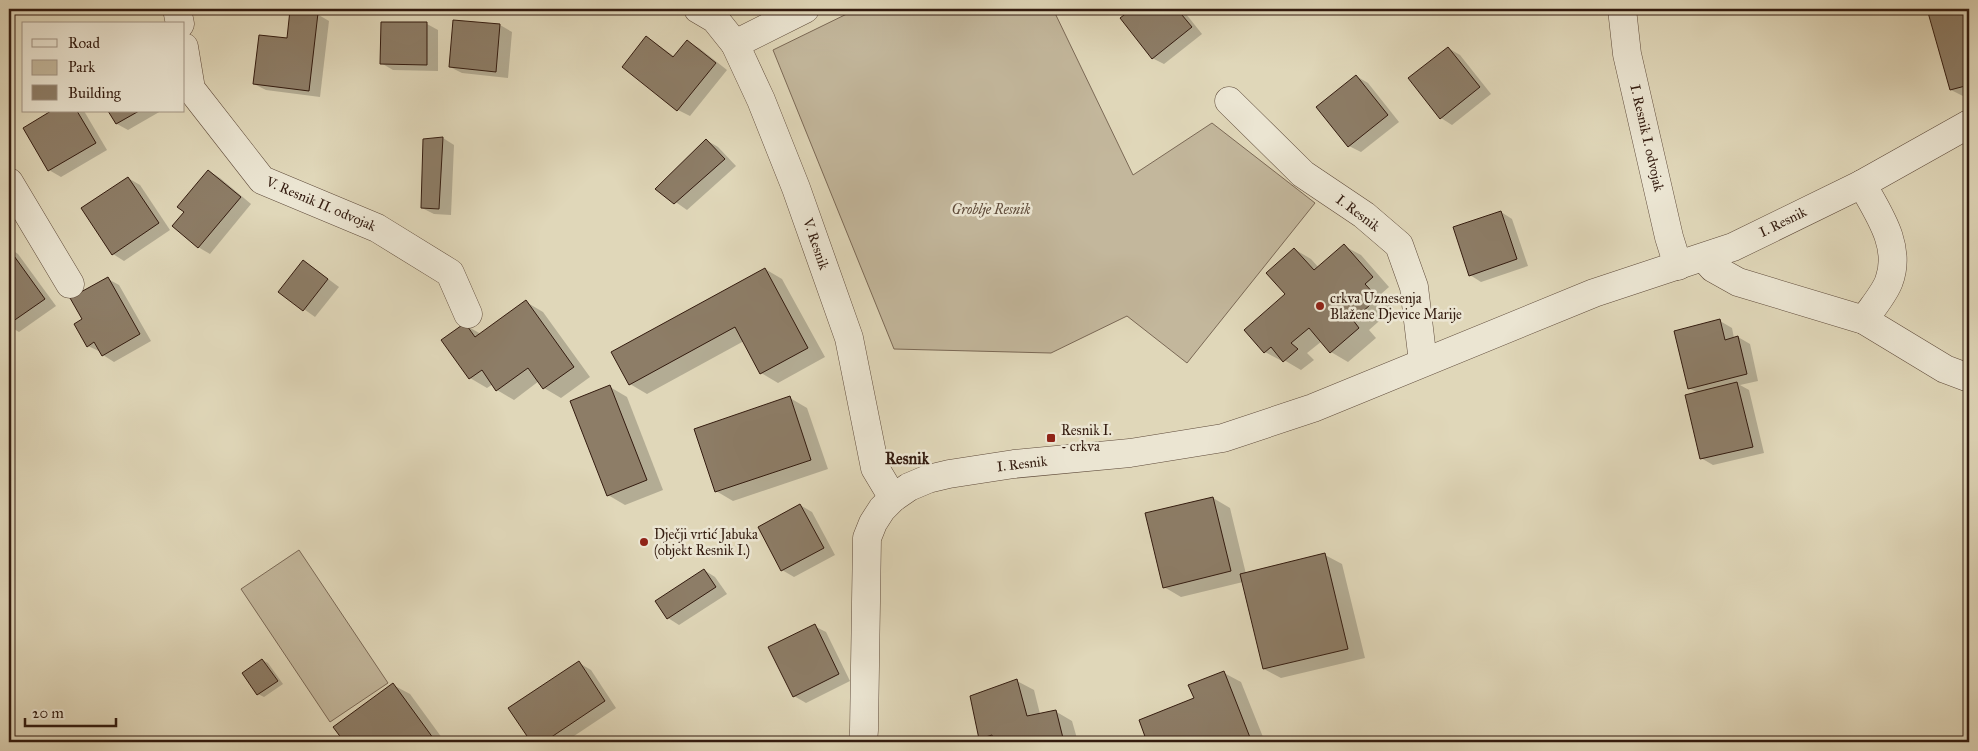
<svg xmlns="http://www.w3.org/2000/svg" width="1978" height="751" font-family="'IM FELL Great Primer',serif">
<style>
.green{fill:#c3b79c;stroke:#7b6956}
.shadow{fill:#0003}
.building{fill:#8d7d67;stroke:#331b0f}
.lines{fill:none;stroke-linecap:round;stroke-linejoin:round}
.minor-casing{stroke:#5e4a3a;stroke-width:29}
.tertiary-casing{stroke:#5e4a3a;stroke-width:29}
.minor{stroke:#ebe5d2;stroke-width:28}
.tertiary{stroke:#ebe5d2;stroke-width:28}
.poi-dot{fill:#8f2418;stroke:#ebe5d2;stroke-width:2}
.labels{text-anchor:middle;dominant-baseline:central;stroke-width:5;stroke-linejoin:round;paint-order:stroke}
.street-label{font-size:14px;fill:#331b0f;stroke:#ebe5d2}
.park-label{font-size:14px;font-style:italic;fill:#5e4a39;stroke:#ebe5d2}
.poi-label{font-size:14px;fill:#331b0f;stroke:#ebe5d2;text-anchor:start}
.quarter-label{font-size:16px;font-weight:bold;fill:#331b0f;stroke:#ebe5d2}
</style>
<rect width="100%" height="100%" fill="#e0d7b9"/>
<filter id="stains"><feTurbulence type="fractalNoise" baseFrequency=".004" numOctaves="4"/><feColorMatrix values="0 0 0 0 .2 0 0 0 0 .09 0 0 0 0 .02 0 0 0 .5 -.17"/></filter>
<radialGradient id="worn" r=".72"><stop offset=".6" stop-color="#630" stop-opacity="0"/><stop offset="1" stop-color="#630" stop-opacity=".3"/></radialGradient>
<g class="green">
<path d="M857,9H1053L1133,175L1212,123L1315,203L1187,363L1127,316L1051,353L894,349L773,50Z"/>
<path d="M299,550L388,683L330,722L241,589Z"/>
</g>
<g class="shadow">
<path d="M1134,9H1182L1202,34L1164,64L1152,58L1121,18Z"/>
<path d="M1929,9H1969V99L1951,90Z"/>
<path d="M317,14L329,21L320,97L266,90L254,84L288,39Z"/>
<path d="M454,21L500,25L512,32L508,78L462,73L450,67Z"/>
<path d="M427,24L438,30V71L393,70L381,63Z"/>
<path d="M647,37L675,57L687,41L699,48L727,70L690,116L678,110L624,66Z"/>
<path d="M1448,48L1460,55L1491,94L1452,125L1441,118Z"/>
<path d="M1356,76L1368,83L1399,122L1361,152L1349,146Z"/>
<path d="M54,111H84L107,150L61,177L49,170L24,129Z"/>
<path d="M111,111H161L128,130L117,124Z"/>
<path d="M443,138L454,145L451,215L434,214L422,208Z"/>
<path d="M706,140L718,147L736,166L687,210L657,189Z"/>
<path d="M209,171L220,178L251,204L210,254L198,247L185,212Z"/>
<path d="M128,178L140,185L170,230L124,261L113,254Z"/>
<path d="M9,211L13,218L9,220Z"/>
<path d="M1501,212L1512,219L1528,266L1481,282L1470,275Z"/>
<path d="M1344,246L1361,255L1389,287L1381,294L1394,308L1369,330L1376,338L1348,362L1331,352L1322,341L1307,353L1314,360L1301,370L1284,360L1282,361L1265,352L1287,295L1294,249L1311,259L1319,268Z"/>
<path d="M9,248L18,254L56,306L19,332L9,326Z"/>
<path d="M304,261L339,287L315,317L280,292Z"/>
<path d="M765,269L782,279L825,357L778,383L761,373L744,341L647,394L630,384Z"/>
<path d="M108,279L119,285L151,341L114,362L103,355L101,352L88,346L84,320Z"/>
<path d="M526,302L543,312L590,377L561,398L544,388L539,381L514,400L497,390L493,384L487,388L470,378L465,325L481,334Z"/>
<path d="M1720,321L1732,328L1734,338L1738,337L1750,344L1758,381L1740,385L1749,390L1764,453L1713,465L1701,458L1698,393L1689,388Z"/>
<path d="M610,387L627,397L663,490L625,505L608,495Z"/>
<path d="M790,398L807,408L828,469L733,501L716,491Z"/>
<path d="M1213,498L1230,508L1246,574L1325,555L1342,564L1365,658L1281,678L1264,669L1243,582L1181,597L1164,587Z"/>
<path d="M800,505L812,512L835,555L794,577L782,570L759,527Z"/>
<path d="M704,570L715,577L727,594L679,625L668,618Z"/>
<path d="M814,626L826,632L850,681L806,703L794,696Z"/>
<path d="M262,660L268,663L283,684L264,697L258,694Z"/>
<path d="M579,663L591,670L616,708L565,742H532L510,708Z"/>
<path d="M1224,673L1241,682L1265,742H1149L1140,721L1195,699Z"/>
<path d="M1017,681L1034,690L1040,714L1055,711L1072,721L1078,742H986L980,738Z"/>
<path d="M393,685L410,694L445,742H340Z"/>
</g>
<g class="building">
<path d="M1132,9H1177L1192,27L1152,59L1120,18Z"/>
<path d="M1927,9H1969V85L1950,90Z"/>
<path d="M290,10L318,13L309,91L253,84L259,35L287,38Z"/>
<path d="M453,20L500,24L496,72L449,67Z"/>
<path d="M381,22H427V65L380,64Z"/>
<path d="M646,36L673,57L687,40L716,63L677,111L622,67Z"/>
<path d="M1448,47L1480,87L1440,119L1408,78Z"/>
<path d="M1356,75L1388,115L1348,147L1316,107Z"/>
<path d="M51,111H77L96,143L48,171L23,128Z"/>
<path d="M108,111H139L116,124Z"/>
<path d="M443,137L439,209L421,208L423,139Z"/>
<path d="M706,139L725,159L674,204L655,189Z"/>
<path d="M208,170L241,197L198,248L172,226L184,212L177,207Z"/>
<path d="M128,177L159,223L112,255L81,208Z"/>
<path d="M1501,211L1517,259L1469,276L1453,227Z"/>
<path d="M1344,244L1373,277L1365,284L1378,298L1353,320L1359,328L1330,353L1309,328L1291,343L1298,349L1283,362L1271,347L1264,353L1244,330L1285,294L1266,273L1294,248L1314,270Z"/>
<path d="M9,249L45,299L9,324Z"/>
<path d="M303,260L328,279L303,311L278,292Z"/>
<path d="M765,268L808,348L760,374L735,327L629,385L611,352Z"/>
<path d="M108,277L140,334L102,356L94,342L87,347L74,324L82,319L70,298Z"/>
<path d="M526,300L574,367L543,389L528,368L496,391L482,370L469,379L441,340L465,323L475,337Z"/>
<path d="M1720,319L1725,340L1738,336L1747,374L1688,389L1674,331Z"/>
<path d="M1737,382L1753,447L1700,459L1685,395Z"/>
<path d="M610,385L647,480L607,496L570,401Z"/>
<path d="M790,396L811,460L715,492L694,429Z"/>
<path d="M1213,497L1231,571L1163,588L1145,513Z"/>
<path d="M800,504L824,548L781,571L758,527Z"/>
<path d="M1325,553L1348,649L1263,669L1240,574Z"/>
<path d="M704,569L716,587L667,619L655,601Z"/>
<path d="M815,624L839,674L793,697L768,647Z"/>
<path d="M262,659L278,681L257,695L242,673Z"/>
<path d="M579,661L605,701L544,742H531L508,708Z"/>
<path d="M1224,671L1251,740L1245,742H1147L1139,720L1194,698L1188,685Z"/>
<path d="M1017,679L1027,716L1056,710L1064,742H994L992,735L979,739L970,696Z"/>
<path d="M393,683L436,742H338L342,739L333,727Z"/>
</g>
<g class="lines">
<g class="minor-casing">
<g id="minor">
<path d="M177,9L180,24"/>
<path d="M698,9L715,19L735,44L761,100L796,188L849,338L875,468L893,498"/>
<path d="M1622,9L1627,54L1669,237L1678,266"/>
<path d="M735,44L805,9"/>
<path d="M184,47L191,89L262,180L377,228L450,273L468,314"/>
<path d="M1229,101L1303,174L1364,215L1399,245L1414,287L1423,362"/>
<path d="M9,182L70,284"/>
<path d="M1862,184C1878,213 1902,246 1889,281C1885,293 1871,309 1864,320"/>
<path d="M1704,258L1713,268L1738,282L1864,320L1945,369L1969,378"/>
</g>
</g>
<g class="tertiary-casing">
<path id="tertiary" d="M863,742L864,730L867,538L873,523L882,509L893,498L909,487L928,479L949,474L1014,464L1130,453L1223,438L1313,408L1594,293L1733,247L1862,184L1969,124"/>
</g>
<use href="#minor" class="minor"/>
<use href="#tertiary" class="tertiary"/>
</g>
<g class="poi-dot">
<circle cx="1320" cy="306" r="5"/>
<rect x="1046" y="433" width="10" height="10" rx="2.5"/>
<circle cx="644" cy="542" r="5"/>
</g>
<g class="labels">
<g class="street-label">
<text transform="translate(1647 138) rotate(77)">I. Resnik I. odvojak</text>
<text transform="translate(321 204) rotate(23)">V. Resnik II. odvojak</text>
<text transform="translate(1358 213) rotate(37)">I. Resnik</text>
<text transform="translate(1783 222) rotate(-26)">I. Resnik</text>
<text transform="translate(816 244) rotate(71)">V. Resnik</text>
<text transform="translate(1022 464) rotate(-7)">I. Resnik</text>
</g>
<g class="park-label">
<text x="991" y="209">Groblje Resnik</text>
</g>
<g class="poi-label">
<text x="1330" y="298">crkva Uznesenja<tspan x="1330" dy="16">Blažene Djevice Marije</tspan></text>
<text x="1061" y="430">Resnik I.<tspan x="1061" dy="16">- crkva</tspan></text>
<text x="654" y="534">Dječji vrtić Jabuka<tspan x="654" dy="16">(objekt Resnik I.)</tspan></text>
</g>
<g class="quarter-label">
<text x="907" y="458">Resnik</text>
</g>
</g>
<rect width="1978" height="751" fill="none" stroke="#e0d7b9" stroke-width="30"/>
<rect x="10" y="10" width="1958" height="731" fill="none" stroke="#331b0f" stroke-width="2.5"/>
<rect x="15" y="15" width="1948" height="721" fill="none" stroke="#331b0f"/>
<rect x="22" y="22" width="162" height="90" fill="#ebe5d2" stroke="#a19484"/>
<rect x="32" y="39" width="25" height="8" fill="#ebe5d2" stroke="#a19484"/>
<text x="68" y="48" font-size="15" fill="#331b0f">Road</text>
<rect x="32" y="60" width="25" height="15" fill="#c3b79c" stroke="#a19484"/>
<text x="68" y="72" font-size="15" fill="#331b0f">Park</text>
<rect x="32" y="85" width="25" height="15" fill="#8d7d67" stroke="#a19484"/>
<text x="68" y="98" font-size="15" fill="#331b0f">Building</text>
<path d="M25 718v8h91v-8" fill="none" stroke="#331b0f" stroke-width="2.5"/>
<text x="32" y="718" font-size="15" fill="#331b0f" stroke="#ebe5d2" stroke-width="4" paint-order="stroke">20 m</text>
<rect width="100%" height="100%" filter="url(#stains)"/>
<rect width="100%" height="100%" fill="url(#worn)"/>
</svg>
